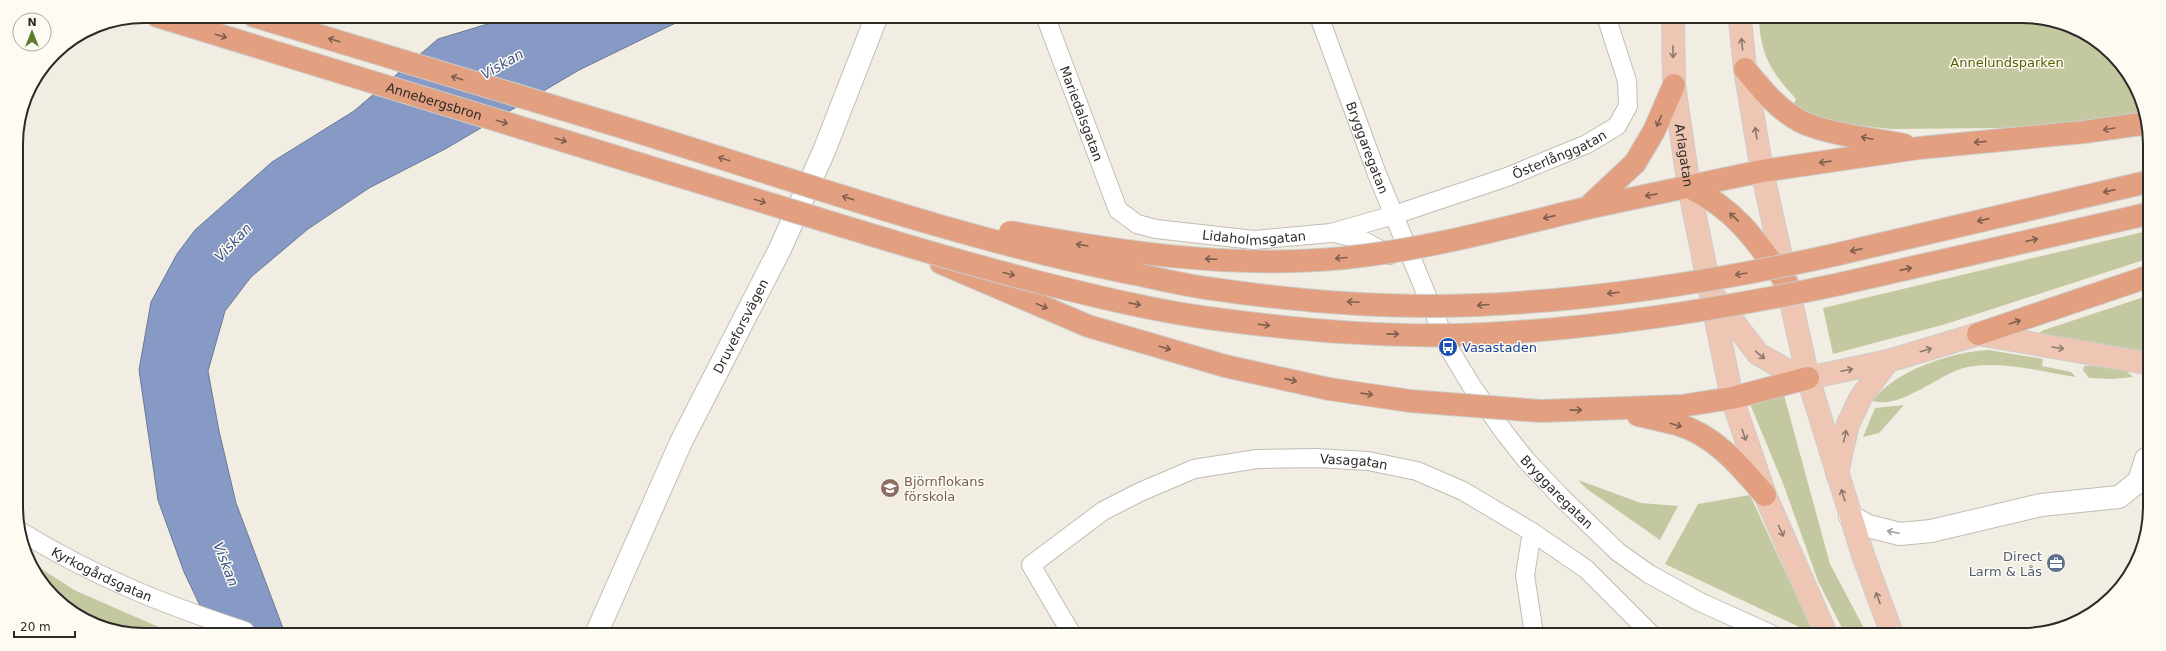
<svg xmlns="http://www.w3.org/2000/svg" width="2166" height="651" font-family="'DejaVu Sans',sans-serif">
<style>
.green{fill:#c4c8a0}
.water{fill:#869ac5;stroke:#6b7895}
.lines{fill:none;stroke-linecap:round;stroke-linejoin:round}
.minor-casing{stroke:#c1bdb3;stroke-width:20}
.tertiary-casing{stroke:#c1bdb3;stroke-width:24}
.primary-casing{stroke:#cccccb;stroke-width:24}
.motorway-casing{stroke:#cccccb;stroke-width:24}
.minor{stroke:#fff;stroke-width:18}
.tertiary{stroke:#fff;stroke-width:22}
.primary{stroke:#eec6b3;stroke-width:22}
.motorway{stroke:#e2a080;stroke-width:22}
.motorway-bridge-casing{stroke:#cccccb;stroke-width:24;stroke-linecap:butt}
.motorway-bridge{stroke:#e2a080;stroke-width:22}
.oneway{stroke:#7e5f4e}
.oneway2{stroke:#8d786c}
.oneway3{stroke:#a09f9d}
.labels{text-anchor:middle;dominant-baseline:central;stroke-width:3;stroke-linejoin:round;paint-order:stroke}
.park-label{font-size:13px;fill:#5a5c07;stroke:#fefbf2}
.street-label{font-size:13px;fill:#2c2a26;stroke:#fefbf2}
.transit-label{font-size:13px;fill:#164399;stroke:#fefbf2;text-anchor:start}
.education-label{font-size:13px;fill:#785e54;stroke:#fefbf2;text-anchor:start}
.service-label{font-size:13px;fill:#4e5e75;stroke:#fefbf2;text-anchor:end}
.water-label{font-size:14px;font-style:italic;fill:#3d568e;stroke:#fefbf2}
.rim{fill:none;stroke:#2c2a26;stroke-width:2}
</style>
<rect width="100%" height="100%" fill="#f2ede3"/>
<g class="green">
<path d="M1759,20H2055L2086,33L2118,59L2145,114L2060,124L2003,128L1891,129L1824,122L1793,107L1796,99C1772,73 1761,56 1759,20Z"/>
<path d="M2147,231V259L1946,324L1833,354L1823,308Z"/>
<path d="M2147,296V347L2143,353L2037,334L2044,330Z"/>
<path d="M1989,350L2043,359L2042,366L2071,372L2076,377C2044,372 1991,358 1960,369C1935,378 1899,409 1873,401C1893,371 1954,351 1989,350Z"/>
<path d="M2112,365L2122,367L2133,377L2111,379L2089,378L2083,370L2084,366Z"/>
<path d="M1784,395L1830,564L1867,634H1845L1818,581L1784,486L1750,404Z"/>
<path d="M1904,405L1879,433L1863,437L1875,408Z"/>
<path d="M1578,480L1641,503L1678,506L1660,540L1587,489Z"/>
<path d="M1750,495L1814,634L1665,564L1698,504Z"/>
<path d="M28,560L74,590L168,631H111L53,597Z"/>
</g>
<path class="water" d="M511,17H688L579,70L447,148L369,188L308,229L251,277L225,311L208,371L219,431L236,503L284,631H212L184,572L158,500L139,370L151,302L177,254L195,230L272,162L354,111L438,39Z"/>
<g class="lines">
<g class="minor-casing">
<g id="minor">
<path id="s1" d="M1046,18L1118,210L1137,224L1156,229L1254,240L1331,233L1394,215L1507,177L1587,144L1617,126L1628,106L1627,81L1607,19"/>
<path id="s2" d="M1320,19L1377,174L1448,347L1471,385L1504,432L1526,460L1561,497L1618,552L1649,574L1700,602L1771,634"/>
<path d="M1334,233L1360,239L1390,255"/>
<path id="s3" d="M18,530C93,576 162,604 245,631"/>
<path d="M1532,532L1525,575L1534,634"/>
<path id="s4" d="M1071,633L1031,565L1103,511L1140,492L1194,469L1257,459L1316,458L1368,461L1417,471L1463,491L1532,532L1586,569L1651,634"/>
</g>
</g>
<g class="tertiary-casing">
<g id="tertiary">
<path d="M1850,516L1868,526L1900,534L1931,531L2041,505L2119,497L2139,481L2146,459"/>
<path id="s5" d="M597,632L681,442L780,249L824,151L876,18"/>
</g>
</g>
<g class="primary-casing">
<g id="primary">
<path id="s6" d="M1673,19L1674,85L1689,187L1732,398L1765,495L1826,634"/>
<path d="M1740,20L1745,69L1762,171L1808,378L1863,555L1892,634"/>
<path d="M1713,295L1758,354L1788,371L1808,378L1888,361L1978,334L2146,363"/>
<path d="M1837,473L1848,424L1861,397L1888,361"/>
</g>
</g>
<g class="motorway-casing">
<g id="motorway">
<path id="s7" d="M157,16L669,173"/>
<path d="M254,16L602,121"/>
<path d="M1745,69C1761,88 1777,109 1800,121C1824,134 1875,139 1904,145"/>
<path d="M1689,187C1737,210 1757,242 1787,284"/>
<path d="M1587,208L1762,171L1919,148L2084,132L2148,123"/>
<path d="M1587,208L1635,163L1654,131L1674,85"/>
<path d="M1834,255L2147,182"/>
<path d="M941,263L1088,326L1225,366L1329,389"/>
<path d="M1840,284L2147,214"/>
<path d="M1978,334L2147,277"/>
<path d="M1541,411L1681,406L1732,398L1808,378"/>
<path d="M1638,415C1651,418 1664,421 1677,424C1716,436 1740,466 1765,495"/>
</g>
</g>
<use href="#minor" class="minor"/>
<use href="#tertiary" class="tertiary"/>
<use href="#primary" class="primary"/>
<use href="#motorway" class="motorway"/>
<g class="motorway-bridge-casing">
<g id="motorway-bridge">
<path d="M602,121C775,173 947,236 1125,272C1152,277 1178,284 1206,288C1294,301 1387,309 1477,305C1597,300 1717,281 1834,255"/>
<path d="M669,173C792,210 914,250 1038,282C1094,296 1151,310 1208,318C1298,330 1393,339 1484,334C1604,328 1722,309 1840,284"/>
<path d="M1010,232C1120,252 1232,269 1344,258C1426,250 1507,227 1587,208"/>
<path d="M1329,389L1410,401L1541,411"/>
</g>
</g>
<use href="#motorway-bridge" class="motorway-bridge"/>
</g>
<defs><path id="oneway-shaft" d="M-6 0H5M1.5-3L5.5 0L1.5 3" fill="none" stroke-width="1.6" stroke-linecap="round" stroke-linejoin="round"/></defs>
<g class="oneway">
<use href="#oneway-shaft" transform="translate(221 36) rotate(17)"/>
<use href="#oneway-shaft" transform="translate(334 40) rotate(-163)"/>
<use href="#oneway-shaft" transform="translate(457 78) rotate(-163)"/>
<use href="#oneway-shaft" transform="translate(1659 121) rotate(113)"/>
<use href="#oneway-shaft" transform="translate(502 122) rotate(17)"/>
<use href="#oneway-shaft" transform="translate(2109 129) rotate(171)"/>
<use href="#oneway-shaft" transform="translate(1867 138) rotate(-168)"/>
<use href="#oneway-shaft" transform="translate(561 140) rotate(17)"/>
<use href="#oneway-shaft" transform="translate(1980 142) rotate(174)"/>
<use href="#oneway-shaft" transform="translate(724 159) rotate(-162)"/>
<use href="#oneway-shaft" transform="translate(1825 162) rotate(172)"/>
<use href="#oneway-shaft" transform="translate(2109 191) rotate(167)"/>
<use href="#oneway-shaft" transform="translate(1651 195) rotate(169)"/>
<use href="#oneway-shaft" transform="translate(848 198) rotate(-162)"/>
<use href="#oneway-shaft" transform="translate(760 201) rotate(17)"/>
<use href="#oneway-shaft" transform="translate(1549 217) rotate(167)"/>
<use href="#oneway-shaft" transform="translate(1734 217) rotate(-137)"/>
<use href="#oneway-shaft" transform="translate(1983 220) rotate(167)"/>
<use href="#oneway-shaft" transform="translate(2032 240) rotate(-13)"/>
<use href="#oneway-shaft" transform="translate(1082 245) rotate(-171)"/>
<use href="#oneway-shaft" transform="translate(1856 250) rotate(167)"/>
<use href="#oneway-shaft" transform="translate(1341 258) rotate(175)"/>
<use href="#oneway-shaft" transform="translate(1211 259) rotate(-178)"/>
<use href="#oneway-shaft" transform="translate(1906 269) rotate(-13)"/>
<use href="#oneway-shaft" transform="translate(1009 274) rotate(14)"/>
<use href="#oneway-shaft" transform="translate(1741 274) rotate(171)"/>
<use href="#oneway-shaft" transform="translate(1613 293) rotate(173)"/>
<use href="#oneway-shaft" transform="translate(1353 302) rotate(-177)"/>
<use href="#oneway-shaft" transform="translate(1135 304) rotate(11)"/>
<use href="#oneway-shaft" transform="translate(1483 305) rotate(175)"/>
<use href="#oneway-shaft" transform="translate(1042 306) rotate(23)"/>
<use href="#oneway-shaft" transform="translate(2015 322) rotate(-19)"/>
<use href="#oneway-shaft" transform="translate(1264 325) rotate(7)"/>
<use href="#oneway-shaft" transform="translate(1393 334) rotate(1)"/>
<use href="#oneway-shaft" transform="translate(1165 348) rotate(16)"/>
<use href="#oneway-shaft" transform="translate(1291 380) rotate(13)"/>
<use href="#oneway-shaft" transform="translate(1367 394) rotate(8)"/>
<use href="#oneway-shaft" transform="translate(1576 410) rotate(-1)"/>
<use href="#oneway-shaft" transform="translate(1676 425) rotate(17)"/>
</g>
<g class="oneway2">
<use href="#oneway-shaft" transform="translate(1742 44) rotate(-96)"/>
<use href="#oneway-shaft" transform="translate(1673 52) rotate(89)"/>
<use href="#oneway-shaft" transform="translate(1756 133) rotate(-99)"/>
<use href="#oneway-shaft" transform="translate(2058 348) rotate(9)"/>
<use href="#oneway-shaft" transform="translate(1926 350) rotate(-17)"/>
<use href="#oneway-shaft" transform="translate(1760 355) rotate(40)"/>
<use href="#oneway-shaft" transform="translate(1847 370) rotate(-12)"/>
<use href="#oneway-shaft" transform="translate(1744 435) rotate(71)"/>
<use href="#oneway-shaft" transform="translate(1845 436) rotate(-77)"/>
<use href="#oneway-shaft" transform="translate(1843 495) rotate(-108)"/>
<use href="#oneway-shaft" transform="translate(1781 531) rotate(66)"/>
<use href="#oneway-shaft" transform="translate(1878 598) rotate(-110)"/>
</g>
<use class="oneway3" href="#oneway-shaft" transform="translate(1893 532) rotate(-168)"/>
<defs>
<g id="bus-disc" transform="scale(1)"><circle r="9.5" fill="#1a4fb4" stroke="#fefbf2"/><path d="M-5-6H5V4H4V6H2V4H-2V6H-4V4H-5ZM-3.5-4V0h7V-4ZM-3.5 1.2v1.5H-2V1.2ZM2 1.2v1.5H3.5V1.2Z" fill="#fff"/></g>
<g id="school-disc" transform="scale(1)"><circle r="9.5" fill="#8d6e63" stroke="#fefbf2"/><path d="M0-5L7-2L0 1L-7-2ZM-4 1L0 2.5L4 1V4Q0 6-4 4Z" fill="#fff"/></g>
<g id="office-disc" transform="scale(1)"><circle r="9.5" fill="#5c6f8a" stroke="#fefbf2"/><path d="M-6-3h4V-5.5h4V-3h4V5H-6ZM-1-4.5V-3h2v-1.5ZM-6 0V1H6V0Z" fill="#fff"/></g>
</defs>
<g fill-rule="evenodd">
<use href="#bus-disc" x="1448" y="347"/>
<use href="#school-disc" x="890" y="488"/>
<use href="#office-disc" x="2056" y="563"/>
</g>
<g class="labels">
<g class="park-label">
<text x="2007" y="62">Annelundsparken</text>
</g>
<g class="street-label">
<text stroke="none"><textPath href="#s7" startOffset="290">Annebergsbron</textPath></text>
<text stroke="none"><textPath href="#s1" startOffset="102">Mariedalsgatan</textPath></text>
<text stroke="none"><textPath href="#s2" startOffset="137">Bryggaregatan</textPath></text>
<text stroke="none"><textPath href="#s1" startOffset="666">Österlånggatan</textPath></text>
<text stroke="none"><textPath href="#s6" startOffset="137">Arlagatan</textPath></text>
<text stroke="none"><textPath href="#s1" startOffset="347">Lidaholmsgatan</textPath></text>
<text stroke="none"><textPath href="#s5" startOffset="338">Druveforsvägen</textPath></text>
<text stroke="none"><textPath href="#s4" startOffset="430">Vasagatan</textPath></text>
<text stroke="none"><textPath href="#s2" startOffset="534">Bryggaregatan</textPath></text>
<text stroke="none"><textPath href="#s3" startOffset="95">Kyrkogårdsgatan</textPath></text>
</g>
<g class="transit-label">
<text x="1462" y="347">Vasastaden</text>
</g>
<g class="education-label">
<text x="904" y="481">Björnflokans<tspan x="904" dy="15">förskola</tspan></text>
</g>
<g class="service-label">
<text x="2042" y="556">Direct<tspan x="2042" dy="15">Larm &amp; Lås</tspan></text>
</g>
<g class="water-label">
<text transform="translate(502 64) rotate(-30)">Viskan</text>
<text transform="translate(233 242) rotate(-46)">Viskan</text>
<text transform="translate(226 564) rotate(69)">Viskan</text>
</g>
</g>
<path d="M0 0H2166V651H0ZM144 23H2022A121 121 0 0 1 2143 144V507A121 121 0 0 1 2022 628H144A121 121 0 0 1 23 507V144A121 121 0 0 1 144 23Z" fill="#fefbf2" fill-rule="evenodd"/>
<path class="rim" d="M144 23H2022A121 121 0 0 1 2143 144V507A121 121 0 0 1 2022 628H144A121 121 0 0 1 23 507V144A121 121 0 0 1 144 23Z"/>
<g transform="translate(32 32)"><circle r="19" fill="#fefbf2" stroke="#aaa7a0"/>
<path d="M0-3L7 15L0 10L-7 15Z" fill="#5d7a2f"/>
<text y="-6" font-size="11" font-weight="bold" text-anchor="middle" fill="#2c2a26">N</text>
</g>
<path d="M14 631v6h61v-6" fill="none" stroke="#2c2a26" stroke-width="2"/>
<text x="20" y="631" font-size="12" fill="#2c2a26" stroke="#fefbf2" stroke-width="3" paint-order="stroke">20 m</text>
</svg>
